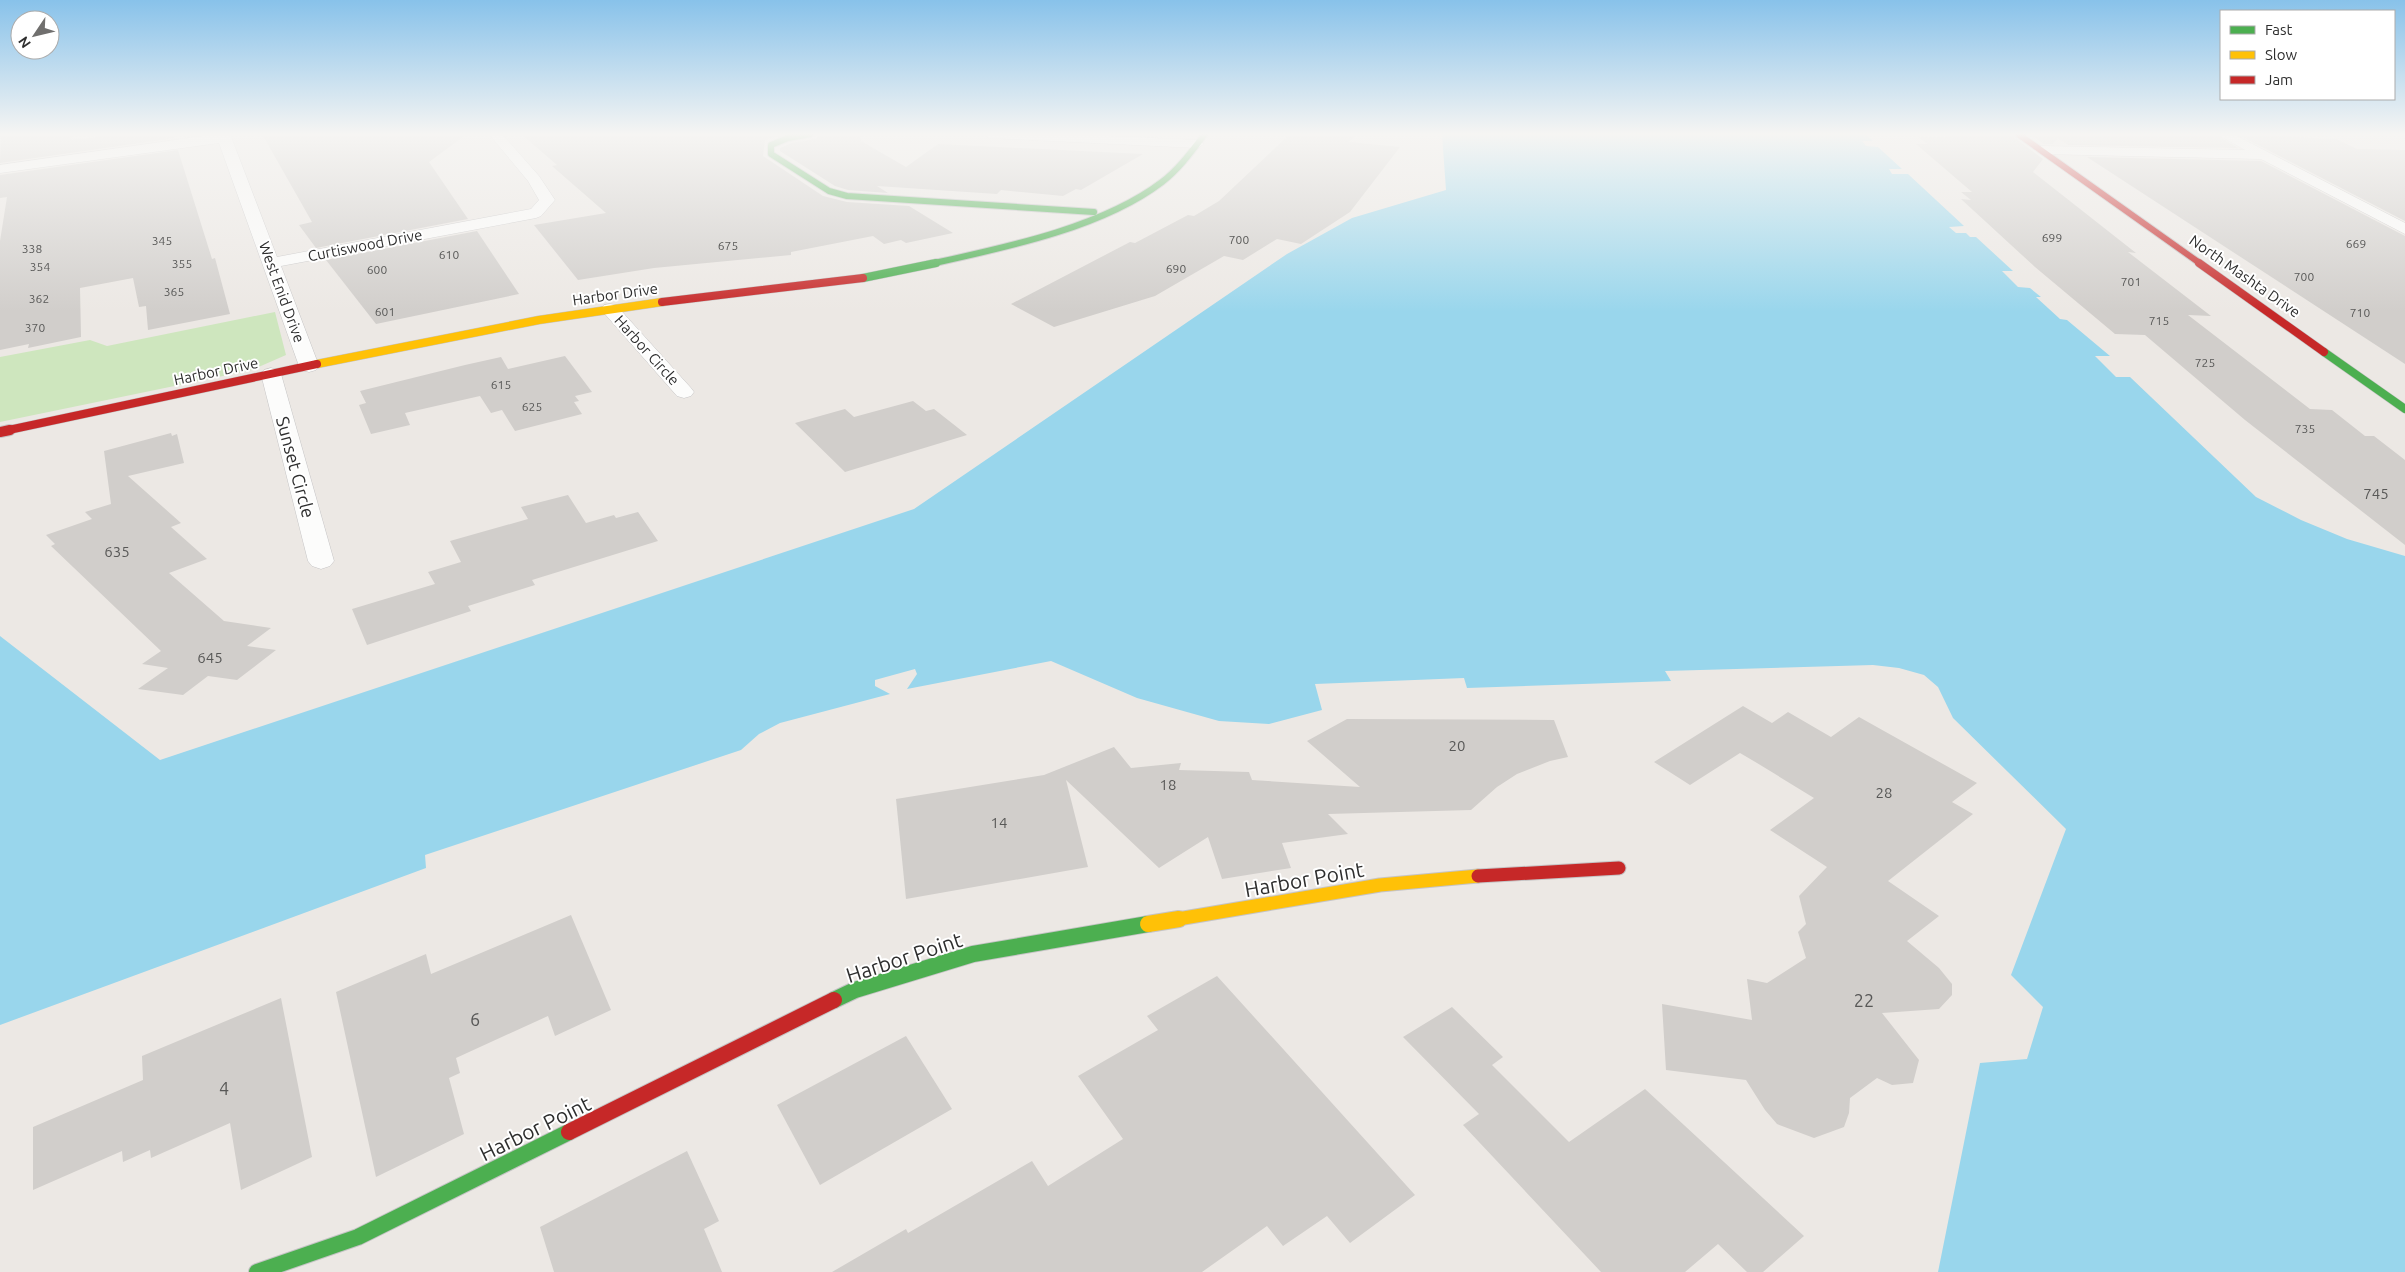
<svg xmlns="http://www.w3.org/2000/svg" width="2405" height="1272" font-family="Ubuntu,sans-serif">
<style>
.green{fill:#cee6be}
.water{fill:#99d6ec}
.building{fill:#d1cecb}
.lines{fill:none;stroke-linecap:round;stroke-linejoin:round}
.street-casing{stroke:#c5c4c5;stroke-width:1}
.fast-far2-casing{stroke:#c5c4c5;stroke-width:8}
.fast-far1-casing{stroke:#c5c4c5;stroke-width:9}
.fast-casing{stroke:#c5c4c5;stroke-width:18}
.slow-far2-casing{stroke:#c5c4c5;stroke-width:9}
.slow-far1-casing{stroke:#c5c4c5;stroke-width:15}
.slow-casing{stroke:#c5c4c5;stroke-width:18}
.jam-far4-casing{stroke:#c5c4c5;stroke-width:8}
.jam-far3-casing{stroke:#c5c4c5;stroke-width:9}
.jam-far2-casing{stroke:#c5c4c5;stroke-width:12}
.jam-far1-casing{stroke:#c5c4c5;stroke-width:15}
.jam-casing{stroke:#c5c4c5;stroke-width:18}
.street{fill:#fcfcfb;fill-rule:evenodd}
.fast-far2{stroke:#4caf50;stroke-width:6}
.fast-far1{stroke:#4caf50;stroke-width:8}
.fast{stroke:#4caf50;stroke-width:16}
.slow-far2{stroke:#ffc107;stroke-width:8}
.slow-far1{stroke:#ffc107;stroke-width:13}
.slow{stroke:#ffc107;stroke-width:16}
.jam-far4{stroke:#c62828;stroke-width:6}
.jam-far3{stroke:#c62828;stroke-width:8}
.jam-far2{stroke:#c62828;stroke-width:10}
.jam-far1{stroke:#c62828;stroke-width:13}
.jam{stroke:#c62828;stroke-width:16}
.labels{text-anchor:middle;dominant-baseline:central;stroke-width:4;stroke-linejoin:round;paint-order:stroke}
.far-number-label{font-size:12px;fill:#585857}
.far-street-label{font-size:15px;fill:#2e2e2e;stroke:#fff}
.number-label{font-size:15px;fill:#585857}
.street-label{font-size:18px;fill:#2e2e2e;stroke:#fff}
.near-number-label{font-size:18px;fill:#585857}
.near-street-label{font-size:21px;fill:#2e2e2e;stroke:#fff}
</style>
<rect width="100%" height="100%" fill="#ece8e4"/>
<path class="green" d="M275,312L286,355L252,370L0,422V357L90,340L107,346Z"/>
<path class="water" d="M1442,134H1866L1873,141H1862L1866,146L1878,147L1902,169H1889L1892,174H1908L1964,226L1949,227L1956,233H1966L1970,237H1976L2013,271H2002L2018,287L2030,288L2041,297H2036L2060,319L2067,320L2110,356H2095L2116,377H2130L2256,497L2301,520L2347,539L2405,556V1272H1938L1980,1063L2027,1059L2043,1007L2011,975L2066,829L1953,718L1938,687L1924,675L1899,668L1873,665L1665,671L1671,681L1467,688L1464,678L1315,684L1322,710L1269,724L1219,721L1137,698L1051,661L907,689L917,674L915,669L875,680V686L890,694L780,723L759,734L741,750L425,855L426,868L0,1025V636L160,760L914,509L1287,254L1352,218L1446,190Z"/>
<g class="building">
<path d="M1,134H71L72,140L121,134H174L175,138L0,163Z"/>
<path d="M262,134H467L429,162L468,219L316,248L299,225L312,222Z"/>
<path d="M521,134H786L765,140L763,156L823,196L847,202L909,206L953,233L906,243L901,240L884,244L873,236L791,252V255L654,268L578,280L534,225L606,213L552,166L557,165Z"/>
<path d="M819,134H860L861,141L906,167L938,144L1143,154L1081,190L1076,189L1063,196L1001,190L997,194L877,186L888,193L848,190L835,186L780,151V148L792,143L815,139Z"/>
<path d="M1290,134H1357L1349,142L1400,147L1350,212L1301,244L1277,239L1243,260L1224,256L1155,296L1054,327L1011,304L1130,242L1135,243L1188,215L1194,216L1219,201Z"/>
<path d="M1945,134H2010L2043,159L2033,172L2136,253L2128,252L2211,316L2188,315L2310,409L2332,410L2365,436H2374L2405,460V545L2245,420L2145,335L2115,334L2035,267L1961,199L1971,200L1961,192H1972L1916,144H1927L1918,137H1945Z"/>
<path d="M2029,134H2215L2238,148L2068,145L2058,138L2053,144H2044Z"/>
<path d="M2237,134L2336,139L2357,149L2405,150V221Z"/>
<path d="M178,150L212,259L215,258L230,314L148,330L146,306L139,307L133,278L80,288L81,337L28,348L29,344L0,350V241L7,197L0,198V175Z"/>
<path d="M2087,157L2261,161L2405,236V364Z"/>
<path d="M477,231L519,294L376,324L326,260Z"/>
<path d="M565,356L592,392L575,396L579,401L574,402L582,414L515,431L502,410L491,413L480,396L405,413L410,425L371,434L359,405L366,403L360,391L465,365L501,357L508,369Z"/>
<path d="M913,401L926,411L934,409L967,435L845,472L795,423L845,409L854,417Z"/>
<path d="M171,433L172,436L177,434L184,463L128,476L181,523L171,527L207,559L169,573L224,621L271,628L247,646L276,650L237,680L208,676L183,695L138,689L168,668L142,664L161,651L51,546L55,544L46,535L92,519L85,512L111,504L104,451Z"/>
<path d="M568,495L586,523L614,515L616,518L638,512L658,541L532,580L535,585L468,606L471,611L367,645L352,609L435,584L428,572L461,562L450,541L528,519L521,507Z"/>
<path d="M1743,706L1772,723L1788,712L1831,737L1859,717L1977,783L1952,802L1973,814L1888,881L1939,916L1907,941L1939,968L1952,984V995L1939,1009L1882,1013L1919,1060L1913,1083L1892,1085L1877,1078L1850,1098L1849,1113L1844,1127L1814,1138L1777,1124L1765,1110L1746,1080L1666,1070L1662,1004L1752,1020L1747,979L1767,983L1806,958L1798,932L1806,924L1799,896L1827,867L1770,830L1814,798L1757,763L1740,753L1690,785L1654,762Z"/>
<path d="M1347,719L1554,720L1568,757L1550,761L1517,774L1497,787L1471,810L1328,814L1348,834L1282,843L1291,868L1222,879L1208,837L1159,868L1066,780L1088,867L906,899L896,799L1044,775L1114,747L1131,768L1181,763L1179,770L1249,772L1252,780L1360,787L1307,741Z"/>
<path d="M571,915L611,1010L555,1036L548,1016L456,1058L460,1073L449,1078L464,1134L376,1177L336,992L426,954L431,974Z"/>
<path d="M1217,976L1415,1195L1350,1243L1327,1216L1283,1246L1267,1226L1202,1272H832L906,1229L908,1233L1032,1161L1048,1186L1123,1139L1078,1076L1158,1030L1147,1016Z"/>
<path d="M281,998L312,1157L241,1190L230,1123L151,1158L150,1150L123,1162L122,1151L33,1190V1127L143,1080L142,1056Z"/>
<path d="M1452,1007L1503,1057L1492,1065L1569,1142L1645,1089L1804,1236L1763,1272H1747L1718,1244L1685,1272H1601L1463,1125L1479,1114L1403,1037Z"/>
<path d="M906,1036L952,1109L820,1185L777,1105Z"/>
<path d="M687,1151L719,1221L704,1229L722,1272H554L540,1227Z"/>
</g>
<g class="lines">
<g class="street-casing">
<g id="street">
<path d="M217,134H230L277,257L531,209L539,200L528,181L489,134H502L539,176L555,200L541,216L536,218L281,266L319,366L316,370L309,372L302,370L299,366L219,143L0,173V165Z"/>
<path d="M983,134H1063L1197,140L1204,144L1197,148L990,138Z"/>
<path d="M2217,134H2233L2405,223V234L2261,159L2042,154L2035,150L2042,146L2245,150Z"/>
<path d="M610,304L616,305L691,388L694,392L691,396L684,398L677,396L604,313L601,309L604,305Z"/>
<path d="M271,368L278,370L281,374L334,561L330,566L321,569L312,566L308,561L261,374L264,370Z"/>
</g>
</g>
<g class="fast-far2-casing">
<g id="fast-far2">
<path d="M810,134L788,138L771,145V154L829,191L847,196L1094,212"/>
<path d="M930,264C1003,248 1102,228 1162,182C1179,169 1192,151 1205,134"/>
</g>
</g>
<g class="fast-far1-casing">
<g id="fast-far1">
<path d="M863,278L936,263"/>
<path d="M2324,352L2405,409"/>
</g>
</g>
<g class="fast-casing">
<g id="fast">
<path d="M834,1000L855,990L973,954L1148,924"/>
<path d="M257,1272L358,1237L569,1132"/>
</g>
</g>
<g class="slow-far2-casing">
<path id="slow-far2" d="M317,364L539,320L662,302"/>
</g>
<g class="slow-far1-casing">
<path id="slow-far1" d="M1172,920L1380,885L1478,876"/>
</g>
<g class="slow-casing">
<path id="slow" d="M1148,924L1179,919"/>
</g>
<g class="jam-far4-casing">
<path id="jam-far4" d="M2018,134L2201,264"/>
</g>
<g class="jam-far3-casing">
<g id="jam-far3">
<path d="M2199,263L2324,352"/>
<path d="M662,302L863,278"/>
<path d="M4,431L317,364"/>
</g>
</g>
<g class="jam-far2-casing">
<path id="jam-far2" d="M0,432L10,430"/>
</g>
<g class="jam-far1-casing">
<path id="jam-far1" d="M1478,876L1619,868"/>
</g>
<g class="jam-casing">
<path id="jam" d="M569,1132L834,1000"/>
</g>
<use href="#street" class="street"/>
<use href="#fast-far2" class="fast-far2"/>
<use href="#fast-far1" class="fast-far1"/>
<use href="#fast" class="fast"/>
<use href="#slow-far2" class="slow-far2"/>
<use href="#slow-far1" class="slow-far1"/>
<use href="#slow" class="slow"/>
<use href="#jam-far4" class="jam-far4"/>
<use href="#jam-far3" class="jam-far3"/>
<use href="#jam-far2" class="jam-far2"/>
<use href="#jam-far1" class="jam-far1"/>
<use href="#jam" class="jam"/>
</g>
<linearGradient id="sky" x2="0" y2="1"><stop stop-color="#88c2ea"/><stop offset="0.43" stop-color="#f6f5f3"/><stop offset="1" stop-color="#f6f5f3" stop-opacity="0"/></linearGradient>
<rect width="2405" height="312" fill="url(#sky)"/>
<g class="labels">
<g class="far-number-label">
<text x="2052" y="237">699</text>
<text x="1239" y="239">700</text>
<text x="162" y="240">345</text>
<text x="2356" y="243">669</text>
<text x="728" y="245">675</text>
<text x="32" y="248">338</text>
<text x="449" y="254">610</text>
<text x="182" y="263">355</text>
<text x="40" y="266">354</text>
<text x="1176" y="268">690</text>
<text x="377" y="269">600</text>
<text x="2304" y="276">700</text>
<text x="2131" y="281">701</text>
<text x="174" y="291">365</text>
<text x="39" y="298">362</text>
<text x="385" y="311">601</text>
<text x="2360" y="312">710</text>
<text x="2159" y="320">715</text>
<text x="35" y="327">370</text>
<text x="2205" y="362">725</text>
<text x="501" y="384">615</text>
<text x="532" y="406">625</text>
<text x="2305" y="428">735</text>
</g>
<g class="far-street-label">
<text transform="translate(365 245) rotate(-11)">Curtiswood Drive</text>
<text transform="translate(2245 276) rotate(35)">North Mashta Drive</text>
<text transform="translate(282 292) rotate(70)">West Enid Drive</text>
<text transform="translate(615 294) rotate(-8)">Harbor Drive</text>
<text transform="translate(647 350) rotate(48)">Harbor Circle</text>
<text transform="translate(216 371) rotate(-12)">Harbor Drive</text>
</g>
<g class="number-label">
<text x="2376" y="493">745</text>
<text x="117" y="551">635</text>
<text x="210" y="657">645</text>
<text x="1457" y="745">20</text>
<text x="1168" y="784">18</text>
<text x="1884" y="792">28</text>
<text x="999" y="822">14</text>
</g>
<g class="street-label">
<text transform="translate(296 467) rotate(75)">Sunset Circle</text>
</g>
<g class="near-number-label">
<text x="1864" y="1000">22</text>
<text x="475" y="1019">6</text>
<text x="224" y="1088">4</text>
</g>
<g class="near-street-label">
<text transform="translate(1304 879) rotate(-10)">Harbor Point</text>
<text transform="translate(904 957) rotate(-18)">Harbor Point</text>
<text transform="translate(535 1128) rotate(-26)">Harbor Point</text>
</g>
</g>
<rect x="2220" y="10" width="175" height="90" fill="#ffffff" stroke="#ababab"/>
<rect x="2230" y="26" width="25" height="8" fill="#4caf50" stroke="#ababab"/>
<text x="2265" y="35" font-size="15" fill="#2e2e2e">Fast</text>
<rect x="2230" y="51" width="25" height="8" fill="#ffc107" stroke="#ababab"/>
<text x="2265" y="60" font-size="15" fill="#2e2e2e">Slow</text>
<rect x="2230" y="76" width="25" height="8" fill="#c62828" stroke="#ababab"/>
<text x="2265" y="85" font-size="15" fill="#2e2e2e">Jam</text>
<g transform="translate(35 35) rotate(235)"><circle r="24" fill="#ffffff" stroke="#ababab"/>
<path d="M0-4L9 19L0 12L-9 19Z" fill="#706f6e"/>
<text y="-8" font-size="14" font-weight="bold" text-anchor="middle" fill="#2e2e2e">N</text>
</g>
</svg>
